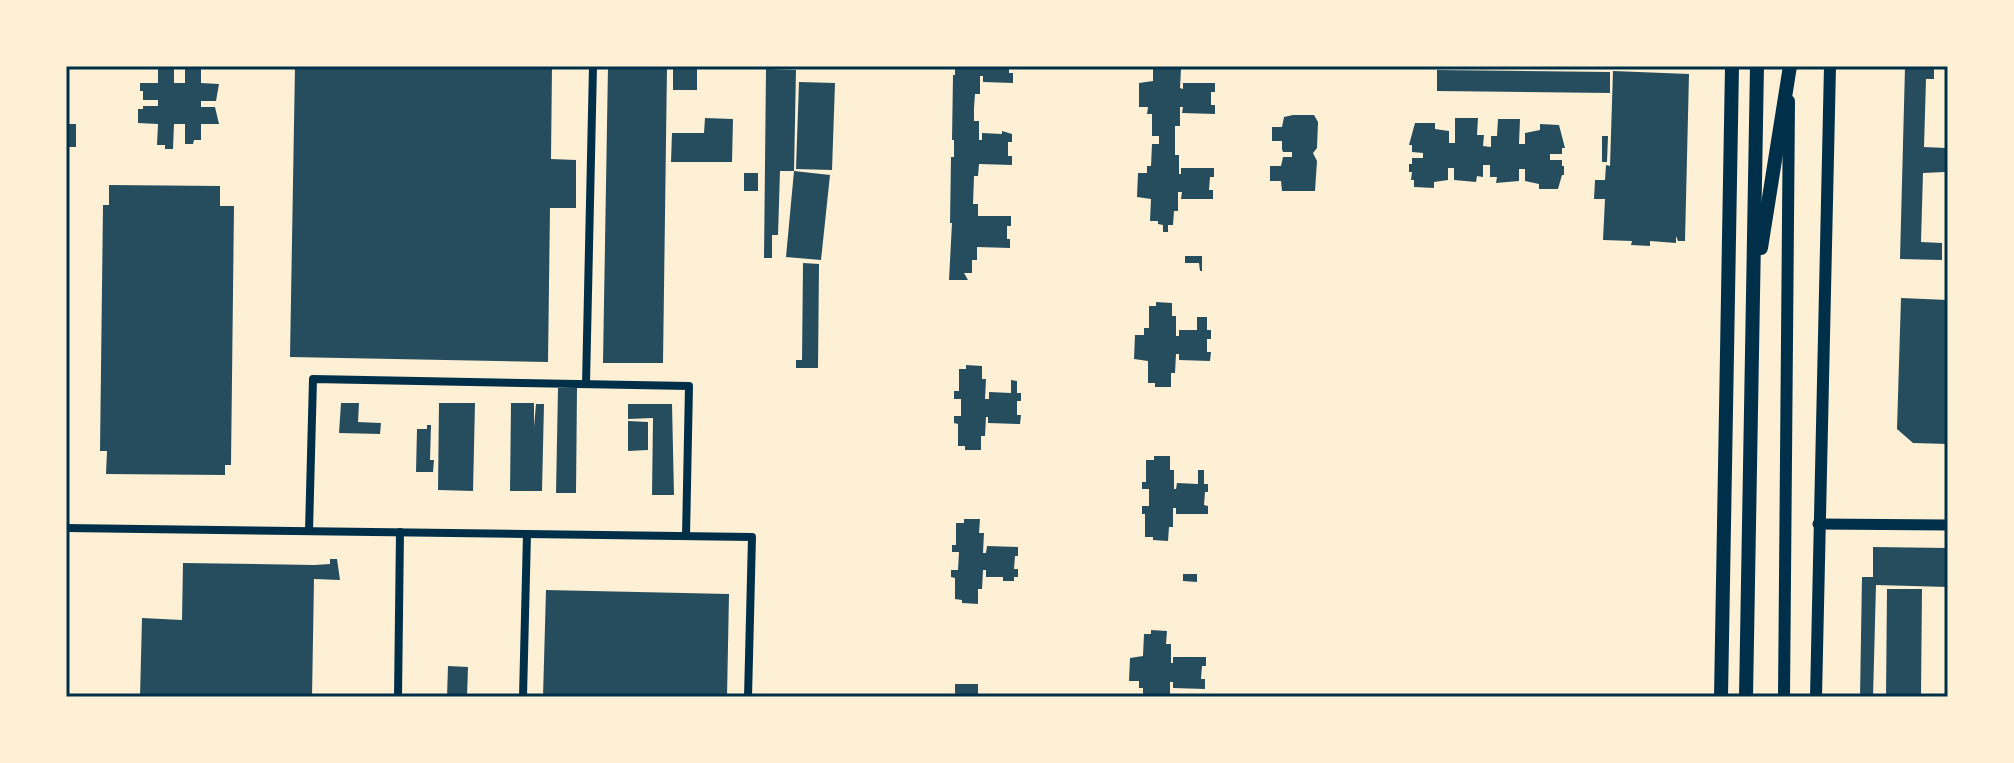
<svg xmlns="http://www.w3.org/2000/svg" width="2014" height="763" font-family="'Source Sans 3',sans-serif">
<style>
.building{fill:#264d5e}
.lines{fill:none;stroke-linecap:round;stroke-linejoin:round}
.minor{stroke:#003049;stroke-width:8}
.tertiary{stroke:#003049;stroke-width:11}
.secondary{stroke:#003049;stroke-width:12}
.trunk{stroke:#003049;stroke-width:14}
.neatline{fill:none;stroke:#003049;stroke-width:3}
</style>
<rect width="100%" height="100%" fill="#fdf0d5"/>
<g class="building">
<path d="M158,66H174V83H185V66H194L201,68V83L219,84L216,101H201V107H215L219,124H201V140H194L193,144H185V124H174L173,149H165V145H157L158,124L138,123V109H143V106H158V100H143V91H140V83H158Z"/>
<path d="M295,66H552L551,159L576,160V208H550L548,362L290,357Z"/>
<path d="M608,66H667L663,363H603Z"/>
<rect x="673" y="66" width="24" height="24"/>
<path d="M955,66H1009V73H1013V83L983,82V76H980V94H975L974,108V121H979V140H982V133L1002,134V131L1012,134V142H1008V156H1012V165L979,164L978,176H974L973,204H978V216H1011V226H1007V239H1010V248L977,247V260H972V273H964L968,280H949L952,223H950L951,157H954V140H952L953,75H955Z"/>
<path d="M1153,66H1176V69H1181L1180,88L1183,89V83H1215V92H1211V105H1215V114L1182,113L1183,107H1180V126H1175V155H1179V174H1181V168H1214V177H1210L1209,190H1213V199H1181L1182,192H1178V211H1174L1173,225H1168V232H1163V225L1158,224V221H1150L1151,199L1137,197L1138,173H1147V166H1151L1152,144H1159V136H1152V114H1147L1148,107H1139V83L1153,81Z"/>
<path d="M1934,66V79H1926L1924,147L1946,148L1945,172L1923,173L1921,242L1942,243V260L1900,259L1905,67Z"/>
<path d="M766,69L796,70L794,171H780L778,235H772V258H764Z"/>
<path d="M1437,70L1610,72V93L1437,91Z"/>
<path d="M1613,71L1689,74L1685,241H1678L1676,236V243L1650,241V246L1631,245L1632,241L1603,240L1605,199H1594L1595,180H1605L1606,165L1610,166Z"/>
<path d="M799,82L835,83L832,170L796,169Z"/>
<path d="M66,98H69V124H76V147H66Z"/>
<path d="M1293,115H1314L1318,122L1317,148L1313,153L1317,161L1315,191H1282L1281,181H1270V166H1281L1283,157H1292V152H1283L1282,149V141H1272V127H1282L1284,117Z"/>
<path d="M705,118L733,119L732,162H671L672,133H704Z"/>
<path d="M1455,118H1478L1477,135H1484L1483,146L1491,147V136H1497L1498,119H1520L1519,144H1525V133L1540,130V124L1559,125L1565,148H1562V154H1550V160H1562V166H1564V175H1562L1558,189H1539V184L1525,181V169H1519V181L1496,183L1497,177H1490V165H1483V177L1477,176L1476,182L1454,180V168H1448V180L1434,182V188L1414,187V180H1411L1412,172H1409V164H1412V158H1423V153L1412,152V145H1409L1415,123H1435V129L1449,131V143H1455Z"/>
<path d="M1602,136H1608L1607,162H1602Z"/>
<path d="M794,171L830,175L821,260L786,257Z"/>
<rect x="744" y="173" width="14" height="18"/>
<path d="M109,185L220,186V206H234L231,465H225V475L106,474L107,451H100L103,205H109Z"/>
<path d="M1185,256H1202V271H1200L1199,263H1185Z"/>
<path d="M803,263L819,264L818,368H796V360H802Z"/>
<path d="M1901,298L1948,300V444L1913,443L1897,429Z"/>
<path d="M1156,302L1172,303V316H1176V336H1179V330H1197V317H1207V330H1211V339H1207V352H1211L1210,361L1179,360V354H1176L1175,373H1171V387H1155V383H1148V361L1134,359L1135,335H1144V328H1149V306H1156Z"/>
<path d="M966,365L982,366V379H986L985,399H989V392L1011,393V380L1017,381V393H1021V401H1017V415H1021L1020,424L988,423V417H986L985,436H981V450H965V446H958V424L954,423V416H961V399H954V391H959V369H966Z"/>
<path d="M558,388H577L576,493H556Z"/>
<path d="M341,403H359L358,422L381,423L380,434L339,433Z"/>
<path d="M439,403H475L473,491L438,490Z"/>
<path d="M511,403H534V427L536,404H544L542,491H510Z"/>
<path d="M628,404H672L674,495H652L653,418L628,419Z"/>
<path d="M628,421L648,422V450L628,451Z"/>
<path d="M427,425H431L430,460H434L433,472H416L417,429H427Z"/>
<path d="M1154,456H1170V470H1174V489H1176L1177,483L1198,484V470H1204V484H1208V492H1205L1204,505L1208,506V514H1176V508H1173V527H1169L1168,541L1153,540V537H1145V514H1142V506H1149V489H1142V482H1146V460H1154Z"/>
<path d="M964,519H980L979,533H984L983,553H986L987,546L1018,547V556H1015L1014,569H1018V577H1014V581H1003V577H986V570H983L982,589H978V604L962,603V600L955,599V578L951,577V570H958L959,552H952V545H956V523H964Z"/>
<path d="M1873,547L1948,548V587L1876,585L1873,697H1860L1862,577H1873Z"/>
<path d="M330,559H337L340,580L314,579L312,697H140L142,618L182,620L183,563L314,565L330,564Z"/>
<path d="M1183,574H1197V582L1183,581Z"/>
<path d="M1887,589H1922L1921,697H1886Z"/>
<path d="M546,590L729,594L727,697H543Z"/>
<path d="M1151,630L1167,631L1166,644H1171V663H1173V657H1206V666H1202L1201,679H1205V689L1173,688V682H1170V697H1143V688H1139V681H1129L1130,658L1143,656L1144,634H1151Z"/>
<path d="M448,666L468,667L467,697H447Z"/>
<rect x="955" y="684" width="23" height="13"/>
</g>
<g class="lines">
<g class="minor">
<path d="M586,384L593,66"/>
<path d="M66,528L752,537L748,697"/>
<path d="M309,531L313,379L689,386L686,536"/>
<path d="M398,697L400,532"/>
<path d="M523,697L527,534"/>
</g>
<path class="tertiary" d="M1818,524L1948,525"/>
<g class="secondary">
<path d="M1784,697L1789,101"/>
<path d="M1816,697L1830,66"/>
</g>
<g class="trunk">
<path d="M1761,248L1790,66"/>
<path d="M1721,697L1732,66"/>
<path d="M1746,697L1757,66"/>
</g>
</g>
<rect width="2014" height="763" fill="none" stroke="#fdf0d5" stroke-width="136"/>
<rect x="68" y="68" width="1878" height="627" class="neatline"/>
</svg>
